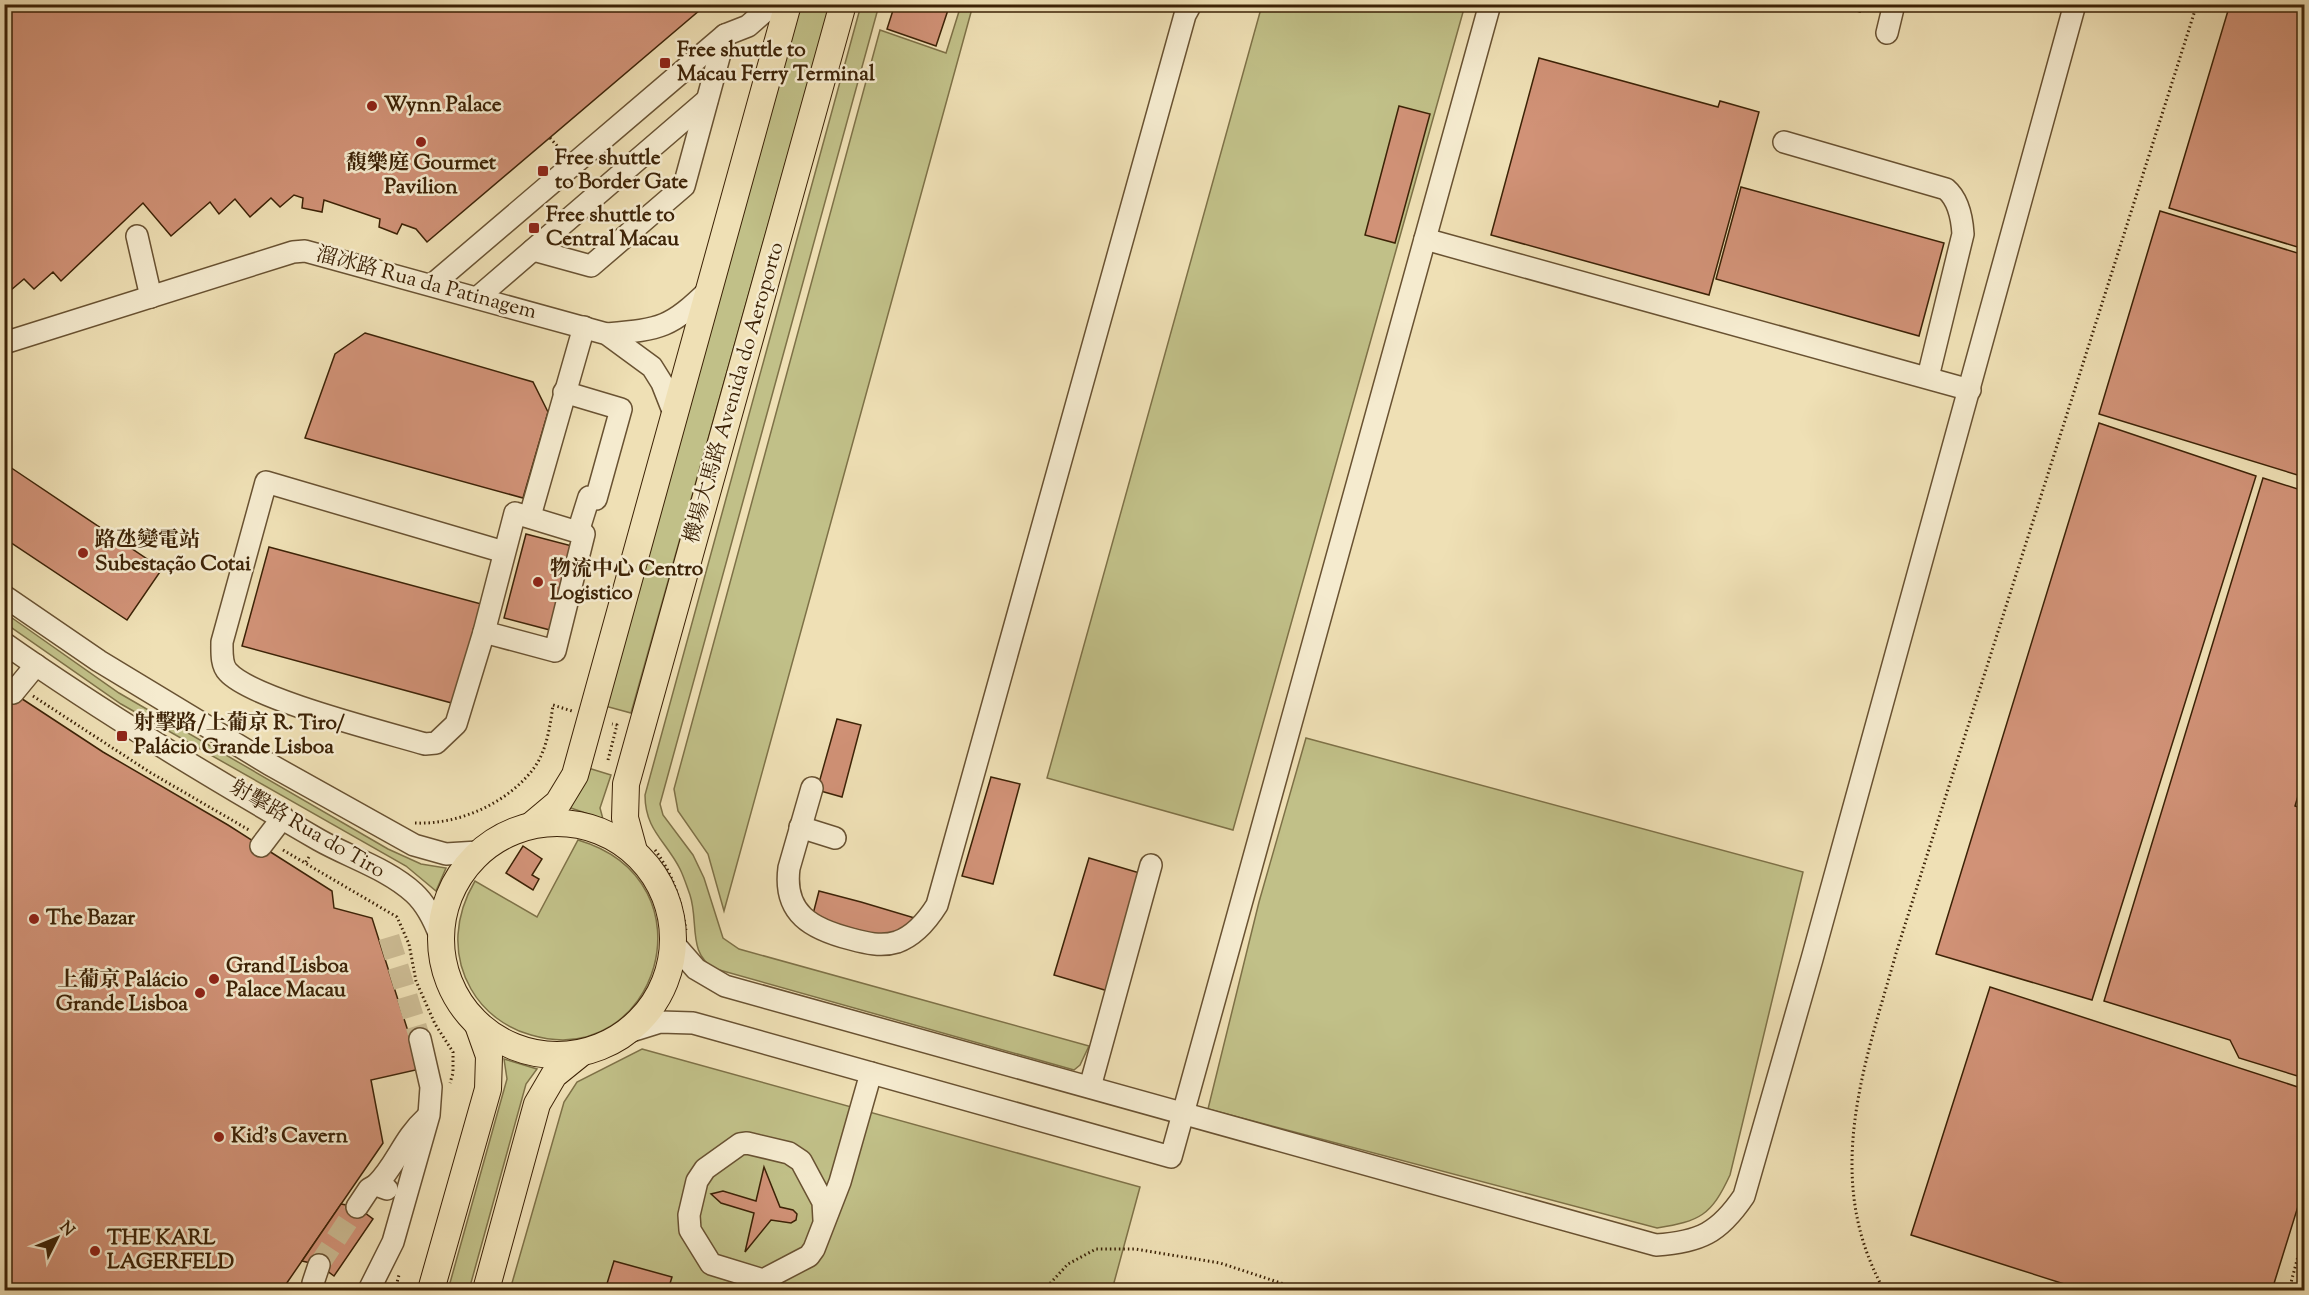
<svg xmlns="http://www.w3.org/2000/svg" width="2309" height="1295" font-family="'Sorts Mill Goudy','Noto Serif SC',serif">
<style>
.green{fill:#c1c088;stroke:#7e7147;stroke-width:1.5}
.building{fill:#d19277;stroke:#3c2206;stroke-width:1.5}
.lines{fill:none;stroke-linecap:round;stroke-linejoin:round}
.minor-tunnel{stroke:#cbba92;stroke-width:21;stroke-dasharray:21 10;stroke-linecap:butt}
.minor-casing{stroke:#695232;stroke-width:24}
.major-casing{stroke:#3c2206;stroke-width:28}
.path{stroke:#3c2206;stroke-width:3;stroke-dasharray:1.5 3;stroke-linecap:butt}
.minor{stroke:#f5ebcf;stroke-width:21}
.major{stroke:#efe0b5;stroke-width:26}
.poi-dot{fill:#8f2418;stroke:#f5ebcf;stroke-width:2}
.labels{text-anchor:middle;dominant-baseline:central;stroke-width:5;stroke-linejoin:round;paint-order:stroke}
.poi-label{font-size:21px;font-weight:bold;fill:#3c2206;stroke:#f5ebcf;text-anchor:start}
.street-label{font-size:21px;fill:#3c2206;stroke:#f5ebcf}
</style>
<rect width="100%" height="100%" fill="#efe0b5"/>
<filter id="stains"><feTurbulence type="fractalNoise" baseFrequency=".00333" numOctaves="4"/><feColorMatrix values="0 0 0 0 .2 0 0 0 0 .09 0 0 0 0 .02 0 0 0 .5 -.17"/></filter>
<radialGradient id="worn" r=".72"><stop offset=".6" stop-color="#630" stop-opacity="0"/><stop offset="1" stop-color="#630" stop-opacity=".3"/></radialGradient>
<g class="green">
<path d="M800,5H830L631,713L605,706Z"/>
<path d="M861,5H879L660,804L663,815L693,855L704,878L723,938L739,949L1089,1046L1080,1065L1074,1070L716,969C687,955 699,922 690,895C687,887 684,877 680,869C666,841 645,830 645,795Z"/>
<path d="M961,5H973L724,911L708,854L678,811L674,789L880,30L946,53Z"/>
<path d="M1262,5H1465L1233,830L1047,778Z"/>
<path d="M5,613L119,693L388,849L421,864L446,868L436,891L406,866L121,704L5,623Z"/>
<path d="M1306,738L1803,872L1730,1175C1711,1216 1700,1221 1657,1228L1208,1109L1259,902Z"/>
<path d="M585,767L611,775L600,808L603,819L565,806Z"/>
<path d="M578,840C717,881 657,1072 531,1035C506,1028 484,1012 471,989C451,954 455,915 475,881L537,917Z"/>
<path d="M642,1049L1140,1187L1112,1290H510L564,1102L577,1082Z"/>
<path d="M504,1059L537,1069L526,1084L469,1290H448L507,1079Z"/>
</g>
<g class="building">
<path d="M10,4H707L427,242L416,229L402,224L397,234L379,227L380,219L324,200L322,212L302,208L303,198L294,195L280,207L271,198L250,217L235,199L219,214L210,202L171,236L143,203L61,281L53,272L34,289L24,279L4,296V9Z"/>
<path d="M895,4H950L936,46L887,29Z"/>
<path d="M1833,4H1862L1860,12Z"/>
<path d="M2230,4H2304V249L2169,208Z"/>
<path d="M1539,58L1718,107L1720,101L1759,112L1709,295L1491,235Z"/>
<path d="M1399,106L1430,114L1395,243L1365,235Z"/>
<path d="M1741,187L1944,243L1919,336L1716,279Z"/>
<path d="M2160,211L2304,255V477L2099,414Z"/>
<path d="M365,333L533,382L548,412L523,498L305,438L335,354Z"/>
<path d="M2099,423L2256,476L2092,1000L1936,954Z"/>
<path d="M4,463L162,569L127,620L4,538Z"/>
<path d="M2263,478L2304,491V776L2295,806L2304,809V1078L2239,1058L2230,1040L2104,1001Z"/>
<path d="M526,534L572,546L550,630L504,618Z"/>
<path d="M269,547L485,605L459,705L242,646Z"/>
<path d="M4,687L103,752L228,825L332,891L334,908L372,918L420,1069L371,1080L383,1143L282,1290H4Z"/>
<path d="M837,719L861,725L842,797L817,790Z"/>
<path d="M991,777L1020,784L993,884L962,876Z"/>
<path d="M523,846L542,859L532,875L539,879L533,890L506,873Z"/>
<path d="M1089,858L1143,874L1108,991L1054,975Z"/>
<path d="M819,891L861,902L918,919L898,933L878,935L812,918Z"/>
<path d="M1990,987L2304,1089V1187L2272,1290H2083L1911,1235Z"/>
<path d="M764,1167L780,1207L793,1210L797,1214L796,1220L791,1223L771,1220L745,1252L754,1213L721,1203L711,1194L723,1191L756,1201Z"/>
<path d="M341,1204L357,1207L373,1219L334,1276L319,1265L302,1261Z"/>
<path d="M614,1261L672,1277L668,1290H605Z"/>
</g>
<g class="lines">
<g class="minor-tunnel">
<path d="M389,937L420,1039"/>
<path d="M319,1265L357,1207"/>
</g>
<g class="minor-casing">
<g id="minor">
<path d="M1887,33L1894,4"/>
<path d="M1784,142L1946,189C1959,200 1962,218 1963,234L1928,377"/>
<path d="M137,236L151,297"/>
<path d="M1425,239L1970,390"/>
<path d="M533,250L591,266L684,186L725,35"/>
<path d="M432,285L725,35L748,26L773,4"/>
<path d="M477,298L707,100"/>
<path d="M607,334C662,329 670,328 710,289"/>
<path d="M4,343L293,252L305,251L607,334L652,367L662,383L675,416"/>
<path d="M564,392L621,409L596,499L589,497L578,532"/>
<path d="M515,513L584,534L555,651L484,632Z"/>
<path d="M530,516L584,327"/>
<path d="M4,596L99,661L269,764L414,845L446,854L478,852"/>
<path d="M484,632L456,724L436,743L425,744C385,732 252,699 228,672C221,665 222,652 222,642L266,482L504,552"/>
<path d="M4,643C105,714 212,778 319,840C349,857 388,869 414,893C427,905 434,920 440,936"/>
<path d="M13,693L36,665"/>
<path d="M812,788L789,868C783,914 812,929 851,939C866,943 881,947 897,942C914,936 927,921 937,905L1185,15L1191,4"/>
<path d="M800,827L835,838"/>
<path d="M261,846L283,817"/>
<path d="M674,944L696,969L725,986L1656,1245C1700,1242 1719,1233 1744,1196L1812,959L2075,4"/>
<path d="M628,1032L660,1022L693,1023L1171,1157L1490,4"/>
<path d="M1090,1087L1151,865"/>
<path d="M376,1185C397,1164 403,1139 426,1118"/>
<path d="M357,1207L369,1189L376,1185L387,1189"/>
<path d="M824,1220L823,1202L801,1161L789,1153L747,1143L740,1144L705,1169L697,1181L689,1215L690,1230L711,1264L763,1280L809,1256L814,1249L840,1182L871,1073"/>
<path d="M314,1290L313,1283L319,1265"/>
<path d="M369,1290L393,1242L429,1115L431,1087L420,1039"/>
</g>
</g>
<g class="major-casing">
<g id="major">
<circle cx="557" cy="939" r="116"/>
<path d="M533,824L558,803L575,775L788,4"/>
<path d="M634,851L625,818L626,784L843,4"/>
<path d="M431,1290L488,1089L489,1056L478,1025"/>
<path d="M486,1290L537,1104L554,1075L580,1054"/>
</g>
</g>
<g class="path">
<path d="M550,138L561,150"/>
<path d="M33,696L151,773L249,830"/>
<path d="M608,760L617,725L612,724"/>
<path d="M415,823C459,825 508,803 534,768C547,750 550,726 553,705L572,711"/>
<path d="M283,850L305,863"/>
<path d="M655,850C673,874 681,901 686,930"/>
<path d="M309,857L305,863L397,917L409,944L416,981L435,1024L453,1052V1073L450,1083"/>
<path d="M395,1290L399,1275"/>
<path d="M1044,1290L1068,1264L1096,1249H1135L1220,1263L1302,1290"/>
<path d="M1884,1290C1821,1177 1865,1064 1897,950L2197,4"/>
<path d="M2289,1290L2304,1234"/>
</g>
<use href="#minor" class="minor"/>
<use href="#major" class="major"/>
</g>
<g class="poi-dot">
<rect x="659" y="57" width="12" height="12" rx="3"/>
<circle cx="372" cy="106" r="6"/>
<circle cx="421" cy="142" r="6"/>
<rect x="537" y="165" width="12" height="12" rx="3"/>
<rect x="528" y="222" width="12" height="12" rx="3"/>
<circle cx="83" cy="553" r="6"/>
<circle cx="538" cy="582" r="6"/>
<rect x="116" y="730" width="12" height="12" rx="3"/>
<circle cx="34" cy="919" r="6"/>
<circle cx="214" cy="979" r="6"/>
<circle cx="200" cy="993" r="6"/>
<circle cx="219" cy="1137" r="6"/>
<circle cx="95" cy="1251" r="6"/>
</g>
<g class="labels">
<g class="poi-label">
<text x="677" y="51">Free shuttle to<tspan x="677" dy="24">Macau Ferry Terminal</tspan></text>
<text x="384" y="106">Wynn Palace</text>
<text x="555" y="159">Free shuttle<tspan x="555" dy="24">to Border Gate</tspan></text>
<text x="421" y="164" text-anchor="middle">馥樂庭 Gourmet<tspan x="421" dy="24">Pavilion</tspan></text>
<text x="546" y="216">Free shuttle to<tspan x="546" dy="24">Central Macau</tspan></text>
<text x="95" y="541">路氹變電站<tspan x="95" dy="24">Subestação Cotai</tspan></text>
<text x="550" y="570">物流中心 Centro<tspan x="550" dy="24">Logistico</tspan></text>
<text x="134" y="724">射擊路/上葡京 R. Tiro/<tspan x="134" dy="24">Palácio Grande Lisboa</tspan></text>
<text x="46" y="919">The Bazar</text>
<text x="226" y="967">Grand Lisboa<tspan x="226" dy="24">Palace Macau</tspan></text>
<text x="188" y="981" text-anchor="end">上葡京 Palácio<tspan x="188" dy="24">Grande Lisboa</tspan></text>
<text x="231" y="1137">Kid's Cavern</text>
<text x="107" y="1239">THE KARL<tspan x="107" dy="24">LAGERFELD</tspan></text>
</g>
<g class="street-label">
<text transform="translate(426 284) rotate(15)">溜冰路 Rua da Patinagem</text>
<text transform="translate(735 393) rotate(-74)">機場大馬路 Avenida do Aeroporto</text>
<text transform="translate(307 830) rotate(30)">射擊路 Rua do Tiro</text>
</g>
</g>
<rect width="2309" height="1295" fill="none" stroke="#efe0b5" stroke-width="24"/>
<rect x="6" y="6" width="2297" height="1283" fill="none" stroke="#3c2206" stroke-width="3"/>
<rect x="12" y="12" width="2285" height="1271" fill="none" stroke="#3c2206" stroke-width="1.5"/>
<g transform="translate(57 1238) rotate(47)" stroke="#f5ebcf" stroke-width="4.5" paint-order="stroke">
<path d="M0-4.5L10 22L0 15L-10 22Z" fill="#3c2206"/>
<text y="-9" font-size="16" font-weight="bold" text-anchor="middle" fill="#3c2206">N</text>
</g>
<rect width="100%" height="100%" filter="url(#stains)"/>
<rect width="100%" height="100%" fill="url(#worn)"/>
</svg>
